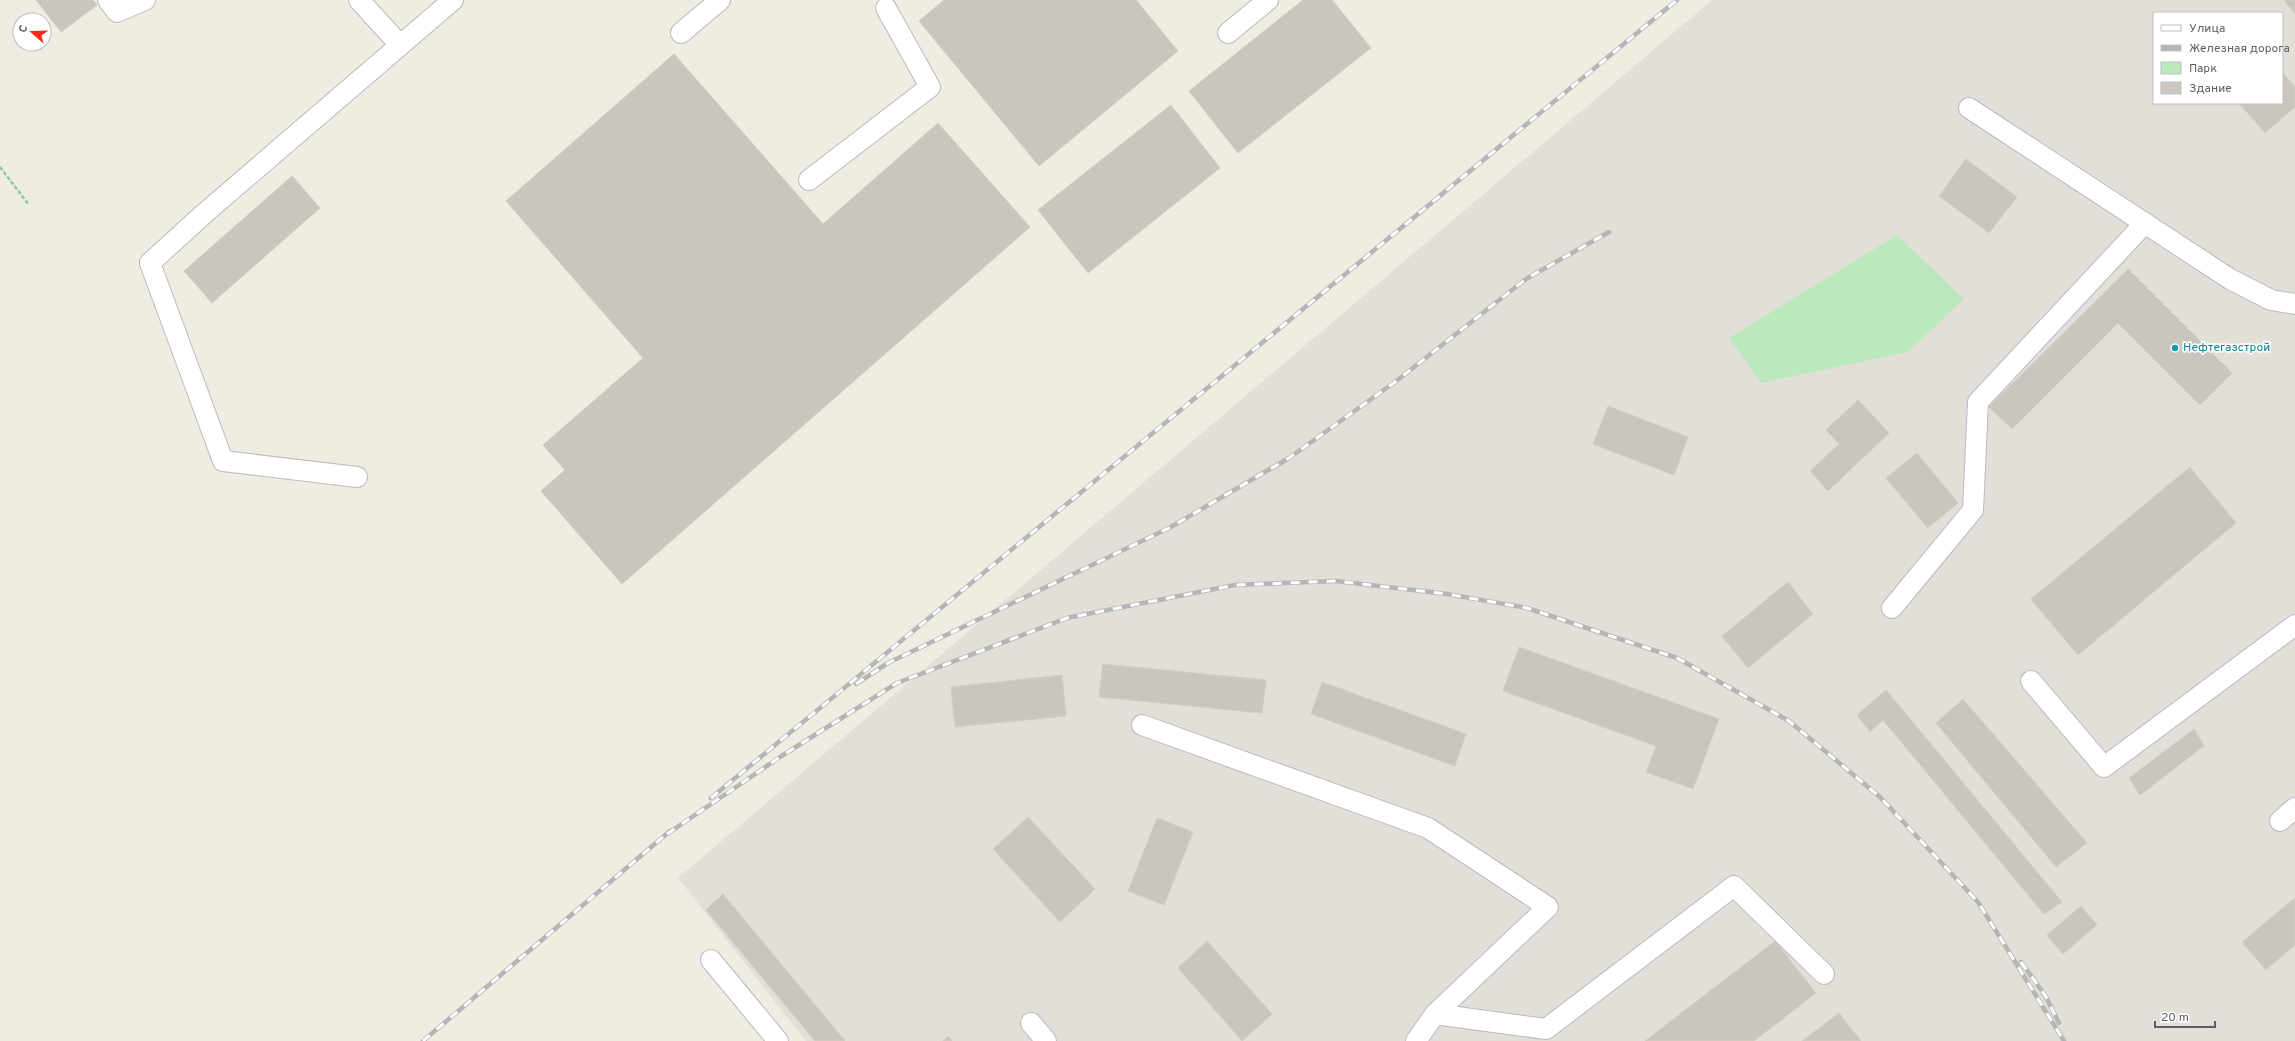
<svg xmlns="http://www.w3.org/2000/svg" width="2295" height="1041" font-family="Overpass,sans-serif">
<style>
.industrial{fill:#e2dfd9;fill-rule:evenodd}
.green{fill:#bbe9bb}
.building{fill:#cac6be;stroke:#d4cdbf}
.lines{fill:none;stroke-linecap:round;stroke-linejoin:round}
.minor-casing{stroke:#b7bac0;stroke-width:22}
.path{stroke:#92c9a1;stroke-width:2.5;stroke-dasharray:4 2;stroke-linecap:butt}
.minor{stroke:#fff;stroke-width:20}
.rail-casing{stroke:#b4b5b5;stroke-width:4.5}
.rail{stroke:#fff;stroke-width:3;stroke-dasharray:9;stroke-linecap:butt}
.culture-dot{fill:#0f9aa8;stroke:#fff;stroke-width:1.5}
.labels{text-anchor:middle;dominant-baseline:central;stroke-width:3.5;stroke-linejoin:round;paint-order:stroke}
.culture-label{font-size:12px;fill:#0d838f;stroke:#fff;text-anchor:start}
</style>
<rect width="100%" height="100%" fill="#efece1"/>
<path class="industrial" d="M1712,0H2295V1041H806L678,878ZM2154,13H2282V103H2154Z"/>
<path class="green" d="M1897,235L1964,299L1908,352L1761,383L1729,338Z"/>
<g class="building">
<path d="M36,0H93L97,5L61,32Z"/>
<path d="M944,0H1136L1178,51L1039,166L919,21Z"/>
<path d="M1303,0H1332L1371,48L1238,153L1189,91Z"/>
<path d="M2284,0H2295V14Z"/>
<path d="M674,54L823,224L938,123L1030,227L622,584L541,491L565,470L543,445L643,358L506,201Z"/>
<path d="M2282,72L2295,87V107L2265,133L2239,103H2282Z"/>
<path d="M1171,105L1220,168L1088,273L1038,210Z"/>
<path d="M1966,159L2017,197L1989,233L1939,196Z"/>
<path d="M292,176L320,208L212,303L184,271Z"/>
<path d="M2128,269L2232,373L2200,405L2118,323L2012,429L1989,407Z"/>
<path d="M1858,400L1889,433L1828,491L1810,471L1839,444L1826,430Z"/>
<path d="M1608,406L1688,437L1674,475L1593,444Z"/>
<path d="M1917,453L1958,503L1928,528L1886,478Z"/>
<path d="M2190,467L2236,523L2078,655L2031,599Z"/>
<path d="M1788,582L1813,614L1748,668L1722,636Z"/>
<path d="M1519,647L1719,719L1693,789L1646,772L1656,746L1503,691Z"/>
<path d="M1103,664L1266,680L1262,713L1099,697Z"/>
<path d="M1062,675L1066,716L955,727L951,687Z"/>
<path d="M1322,682L1466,734L1455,766L1311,714Z"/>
<path d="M1886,690L2062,902L2044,914L1883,720L1870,732L1857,715Z"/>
<path d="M1963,699L2087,843L2056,867L1936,723Z"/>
<path d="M2194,729L2204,746L2140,795L2129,778Z"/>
<path d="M1028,817L1095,889L1060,922L993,849Z"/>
<path d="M1157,818L1193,832L1164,905L1128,891Z"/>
<path d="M723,894L845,1041H815L706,910Z"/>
<path d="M2295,898V945L2266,970L2242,942Z"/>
<path d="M2081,906L2097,925L2063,954L2047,935Z"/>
<path d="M1207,941L1272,1014L1242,1041L1178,968Z"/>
<path d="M1775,941L1816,993L1754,1041H1645Z"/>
<path d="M1839,1013L1861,1041H1802Z"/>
<path d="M949,1036L952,1041H943Z"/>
</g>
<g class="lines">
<g class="minor-casing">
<g id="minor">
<path d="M108,0L117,12L145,0"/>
<path d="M359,0L400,45"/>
<path d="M681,33L720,0"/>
<path d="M1228,33L1268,0"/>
<path d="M1969,108L2230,279L2271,300L2295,304"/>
<path d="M809,180L930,87L886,8"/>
<path d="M357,477L223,461L150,263L206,212L453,0"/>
<path d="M1892,608L1973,510L1978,402L2145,223"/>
<path d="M2031,681L2104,767L2295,625"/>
<path d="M1142,725L1428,828L1548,907L1435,1014L1416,1041"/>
<path d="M2280,821L2295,808"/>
<path d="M711,960L778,1041"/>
<path d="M1435,1014L1546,1029L1734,886L1824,974"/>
<path d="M1031,1023L1046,1041"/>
</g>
</g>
<path class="path" d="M0,167L29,205"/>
<use href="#minor" class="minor"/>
<g class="rail-casing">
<g id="rail">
<path d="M856,684L888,663L1169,528L1289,458L1395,382L1526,279L1609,232"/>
<path d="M711,798L1677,0"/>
<path d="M667,834L780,757L897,683L1067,618L1235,585L1336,581L1447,594L1527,608L1677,658L1789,721L1880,797L1978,902L2064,1041"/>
<path d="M2021,962L2045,995L2059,1023"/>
<path d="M423,1041L670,831"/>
</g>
</g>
<use href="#rail" class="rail"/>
</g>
<circle class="culture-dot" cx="2175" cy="348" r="4"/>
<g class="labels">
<g class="culture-label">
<text x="2183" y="348">Нефтегазстрой</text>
</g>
</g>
<rect x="2153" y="12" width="130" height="92" fill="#ffffff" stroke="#bdbfc1"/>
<rect x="2161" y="25" width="20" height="6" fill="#ffffff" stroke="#bdbfc1"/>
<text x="2189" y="32" font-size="12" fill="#5a5f64">Улица</text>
<rect x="2161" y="45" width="20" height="6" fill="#b4b5b5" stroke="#bdbfc1"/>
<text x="2189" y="52" font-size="12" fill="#5a5f64">Железная дорога</text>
<rect x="2161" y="62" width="20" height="12" fill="#bbe9bb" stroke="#bdbfc1"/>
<text x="2189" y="72" font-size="12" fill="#5a5f64">Парк</text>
<rect x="2161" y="82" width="20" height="12" fill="#cac6be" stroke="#bdbfc1"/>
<text x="2189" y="92" font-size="12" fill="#5a5f64">Здание</text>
<g transform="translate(32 32) rotate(290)"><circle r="19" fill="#ffffff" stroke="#bdbfc1"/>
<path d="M0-3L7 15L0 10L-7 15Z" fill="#fc2a1a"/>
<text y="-6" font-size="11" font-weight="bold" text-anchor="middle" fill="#5a5f64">С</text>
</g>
<path d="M2155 1021v6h60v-6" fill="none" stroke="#5a5f64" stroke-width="2"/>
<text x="2161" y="1021" font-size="12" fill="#5a5f64" stroke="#ffffff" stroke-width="3" paint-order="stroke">20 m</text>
</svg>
